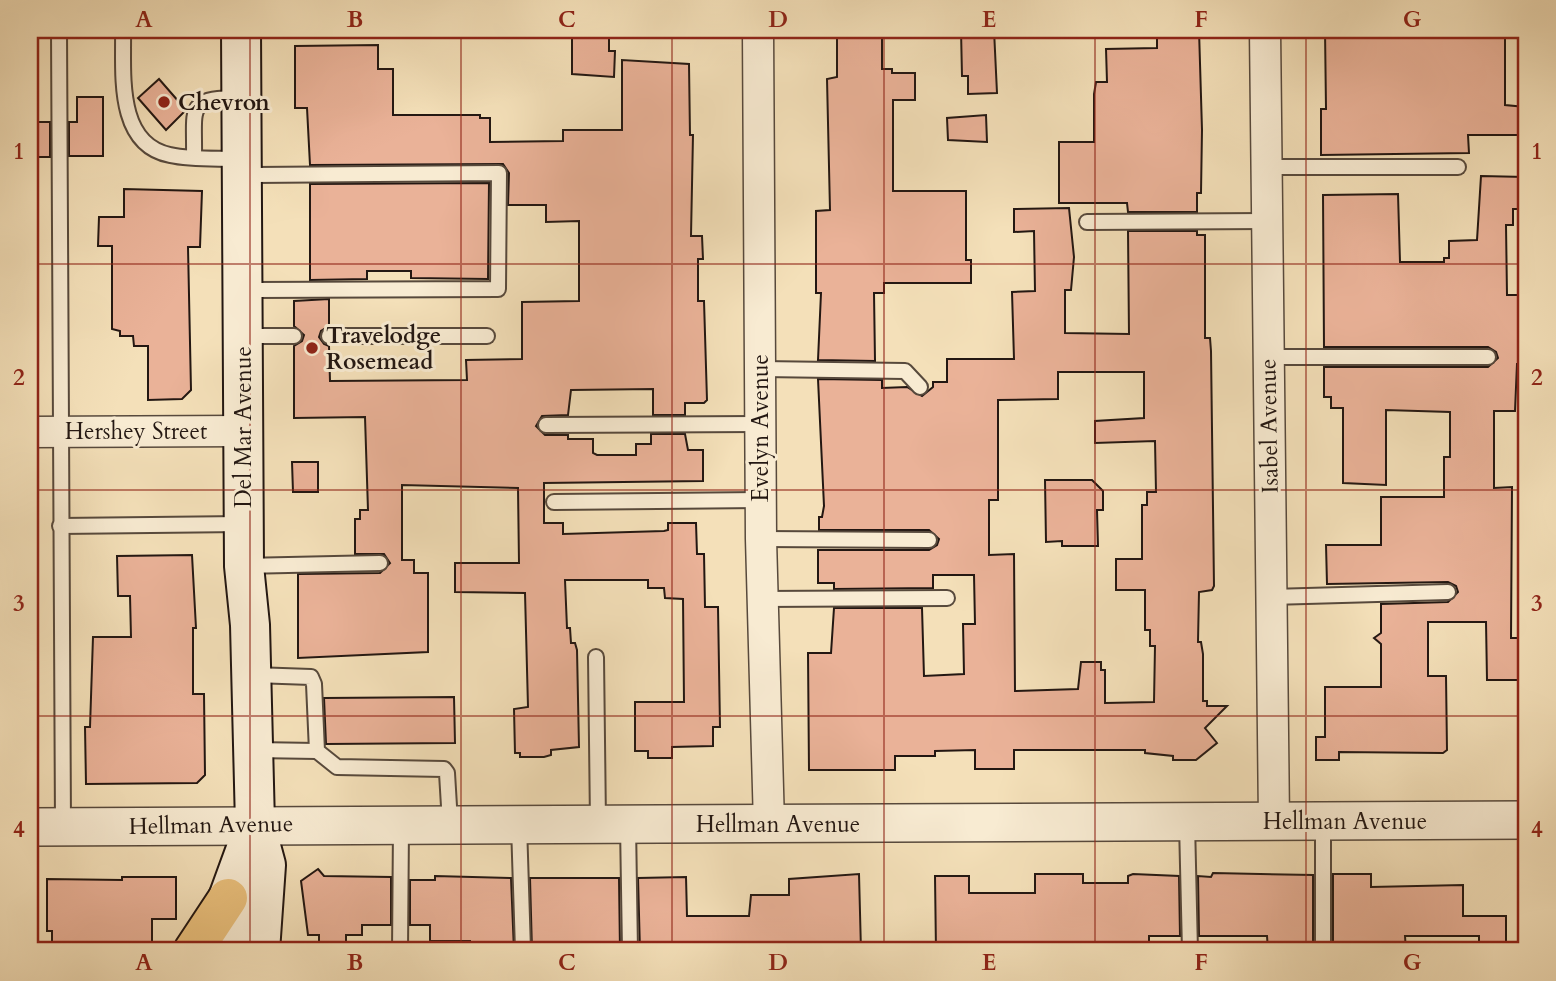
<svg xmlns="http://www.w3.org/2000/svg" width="1556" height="981" font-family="Cardo,serif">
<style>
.building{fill:#eab298;stroke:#231712;stroke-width:2;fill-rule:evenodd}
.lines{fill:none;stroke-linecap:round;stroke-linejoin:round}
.service-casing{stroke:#57493c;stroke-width:18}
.minor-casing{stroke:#57493c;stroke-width:33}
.tertiary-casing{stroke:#57493c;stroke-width:40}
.secondary-casing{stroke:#231712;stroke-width:42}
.motorway-casing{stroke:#231712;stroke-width:42}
.service{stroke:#f8ebd2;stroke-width:14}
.minor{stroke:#f8ebd2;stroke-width:30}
.tertiary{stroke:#f8ebd2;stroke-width:37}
.secondary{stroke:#f8ebd2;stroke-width:38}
.motorway{stroke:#eac07c;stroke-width:38}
.grid{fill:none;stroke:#8f2418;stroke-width:2;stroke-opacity:0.55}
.poi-dot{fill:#8f2418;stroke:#f8ebd2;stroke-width:2.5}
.labels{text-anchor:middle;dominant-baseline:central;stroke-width:6;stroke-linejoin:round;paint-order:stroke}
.poi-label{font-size:23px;font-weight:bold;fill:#231712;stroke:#f8ebd2;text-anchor:start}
.street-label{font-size:23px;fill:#231712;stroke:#f8ebd2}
.neatline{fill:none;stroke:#8f2418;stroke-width:2.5}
.grid-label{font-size:23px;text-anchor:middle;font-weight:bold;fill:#8f2418}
</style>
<rect width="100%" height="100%" fill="#f4e0b9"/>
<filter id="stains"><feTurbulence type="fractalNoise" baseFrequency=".00286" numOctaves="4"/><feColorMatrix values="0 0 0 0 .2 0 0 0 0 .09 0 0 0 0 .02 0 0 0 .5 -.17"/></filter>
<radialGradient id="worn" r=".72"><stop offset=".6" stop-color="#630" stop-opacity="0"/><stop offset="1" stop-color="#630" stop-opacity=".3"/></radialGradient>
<g class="building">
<path d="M572,30H609V51H615L614,77L572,74Z"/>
<path d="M837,30H882V69H892V73H915V100H893V191H966V260H971V283H884V293H874L875,361L818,360L821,293H816V211L830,210L827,79L837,77Z"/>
<path d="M961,30H994L997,93L968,94V76H962Z"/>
<path d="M1157,30H1199L1202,130L1201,193H1197V212H1128L1127,203H1059V142H1094V94L1096,82H1107L1106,49L1157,48Z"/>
<path d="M1325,30H1505V105L1526,107V135H1468L1469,153L1321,155V109H1326Z"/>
<path d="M378,45V69H393V115H480V118H490V142L563,141V130H622V60L689,64L690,135H693L691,236H702L703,259H698V301H704L707,400L704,403H685V415H653V389L571,390L568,415L542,416L536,426L545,435H568V439H593V453L597,455H636V444H651V434H685L688,450H703V481L544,483V523H563V534L664,531L668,530V523H696L697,554H704L705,607H718L720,727H713V746L672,747V758H648V751H635V702H684L683,599L665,598L664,588H648V580H565L567,628H570L571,643H575L577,650L579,747L551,750V755L544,757H520V753H515L514,709L528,707L525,593L455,592V563H519L518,488L402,485V560H414V573H428V652L298,658V574L380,573L390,563L384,554H355V519H360V510H368L365,417L294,418V346L302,341L304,335L294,326V301L329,299V326L321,331L319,337L324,344L329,346L330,381L467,380L466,360L522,359V302L579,301V221L546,222V205H508L509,173L503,164L310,165L307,108H295V46Z"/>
<path d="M159,79L186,110L166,130L138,98Z"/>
<path d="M77,97H103V156H69V122H77Z"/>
<path d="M986,115L987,142L948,140L947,118Z"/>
<rect x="30" y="122" width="20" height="35"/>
<path d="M1481,176L1526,177V209H1513V225H1506L1507,295H1526V364H1517L1515,411H1494V488L1512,487L1511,638H1520V680H1487L1486,622H1428V676H1446L1447,750L1443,753L1339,752V760H1316V737H1325V687H1381V644L1374,638L1381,633V604L1448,602L1458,592L1456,586L1448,582L1327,584L1326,545H1381V497H1444V457H1450V412L1386,410V485L1343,483V408H1331V397H1324V367H1488L1498,358L1496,352L1488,347H1324L1323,195L1398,194L1400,262H1444V258H1449V241L1477,240Z"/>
<path d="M489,183L488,279L411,278V271H367V279L310,280V184Z"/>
<path d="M124,189L202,191L200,247H188L191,390L182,399L148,400V346H134L133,336H120V331L112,329V246H98L99,217H124Z"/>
<path d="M1069,208L1074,257L1071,290H1065V333L1129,334L1128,231H1197V235H1205V338H1210L1211,351L1214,586L1212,590L1199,592L1198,642H1201L1203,654V701H1207V706H1227L1205,728L1217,743L1196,760H1173V756L1145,753V750H1014V769H975V750L935,751V756H895V770H809L808,653H831L834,608H922L924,676L964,674L963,624H975L974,575H933V588L834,589V583H818V550H929L937,545L939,539L929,530H819V517H822L824,506L818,379L882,380V388L907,387L922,396L933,387V382H947V359H1014L1012,292L1035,291L1034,231L1014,232V209ZM1058,372H1144V418L1095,421V443L1155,441L1156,492H1147V505H1142V559H1116V590H1145V630H1150V646H1155L1154,702L1105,703V670H1101V662H1081L1078,689L1015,691L1014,554L989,555V500H998V400L1058,399Z"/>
<path d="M292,462H318V492H293Z"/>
<path d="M1045,480H1092L1103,491V510H1097L1098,546H1062V541L1046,542Z"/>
<path d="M192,555L196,628H193V694H204L205,775L197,783L86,784L85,727H90L93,637H131L130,596H118L117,556Z"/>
<path d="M454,697L455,743L326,744L324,698Z"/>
<path d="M318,869L324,876L391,877V925H362V935H346V951H319V935H308L301,881Z"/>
<path d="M1213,873L1313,875V951H1268L1267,936H1199L1198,876L1211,877Z"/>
<path d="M859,874L861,951H810V945L734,946L725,947V951H640L638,878L686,877L687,916H749L751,895H789V879Z"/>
<path d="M1035,874H1083V883H1128V876L1133,874L1179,876L1180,936H1149V946H1081V951H936L935,876H969V893H1035Z"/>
<path d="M1333,874H1371V887L1463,885V916H1506V951H1479V936H1405L1406,951H1333Z"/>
<path d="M435,876L511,878L514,951H470V941H430V925H410V880H435Z"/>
<path d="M122,877H176V919H152V950L72,951V948H52V931H47V879L122,880Z"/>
<path d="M530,878H619L620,951H532Z"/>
</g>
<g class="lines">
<g class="service-casing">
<g id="service">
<path d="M59,30L63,826"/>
<path d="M123,30C124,71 115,144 170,155C192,160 217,158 240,159"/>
<path d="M194,157C195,108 185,98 240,98"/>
<path d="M1266,167H1458"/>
<path d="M242,175L499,173L498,289L244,290"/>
<path d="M1087,222L1267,221"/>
<path d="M244,336H294"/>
<path d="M329,336H487"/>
<path d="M1269,357H1488"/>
<path d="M760,369L905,371L920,387"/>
<path d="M546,425L760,424"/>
<path d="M554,502L761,500"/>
<path d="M60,526L242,524"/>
<path d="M761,539L929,540"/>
<path d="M245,566L380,563"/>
<path d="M1271,597L1448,592"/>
<path d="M762,599L947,598"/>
<path d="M596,657L598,823"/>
<path d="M251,675L311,677L314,684L317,751L337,767L444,769L447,773L450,823"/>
<path d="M255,750L317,751"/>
<path d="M1323,822V951"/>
<path d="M1187,823L1190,951"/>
<path d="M519,825L523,950"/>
<path d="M628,825L630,951"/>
<path d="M400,951L401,826"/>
</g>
</g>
<g class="minor-casing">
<g id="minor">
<path d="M758,30L761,539L769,825"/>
<path d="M1265,30L1274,821"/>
<path d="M30,432L243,431"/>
</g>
</g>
<g class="tertiary-casing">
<path id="tertiary" d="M30,827L1526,820"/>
</g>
<g class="secondary-casing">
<g id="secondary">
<path d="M241,30L244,566L250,625L255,824L266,865L260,951"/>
<path d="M228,951V898L255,824"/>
</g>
</g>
<g class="motorway-casing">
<path id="motorway" d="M193,951L228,898"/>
</g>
<use href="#service" class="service"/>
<use href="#minor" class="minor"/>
<use href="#tertiary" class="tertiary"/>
<use href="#secondary" class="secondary"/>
<use href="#motorway" class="motorway"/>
</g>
<path class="grid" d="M250,30V951M461,30V951M672,30V951M884,30V951M1095,30V951M1306,30V951M30,264H1526M30,490H1526M30,716H1526"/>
<g class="poi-dot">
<circle cx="164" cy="102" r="7"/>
<circle cx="312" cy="348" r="7"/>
</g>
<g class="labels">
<g class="poi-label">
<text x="178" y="102">Chevron</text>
<text x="326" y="335">Travelodge<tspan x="326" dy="26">Rosemead</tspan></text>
</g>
<g class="street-label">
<text transform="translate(1269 426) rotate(-91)">Isabel Avenue</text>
<text transform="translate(243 427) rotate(-90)">Del Mar Avenue</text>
<text transform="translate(760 428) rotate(-90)">Evelyn Avenue</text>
<text x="136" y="431">Hershey Street</text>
<text x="1345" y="821">Hellman Avenue</text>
<text x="778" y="824">Hellman Avenue</text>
<text transform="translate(211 825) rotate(-1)">Hellman Avenue</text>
</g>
</g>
<rect width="1556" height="981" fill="none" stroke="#f4e0b9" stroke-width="77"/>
<rect x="38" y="38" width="1480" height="904" class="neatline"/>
<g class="grid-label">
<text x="144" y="27">A</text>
<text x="355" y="27">B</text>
<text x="567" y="27">C</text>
<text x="778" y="27">D</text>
<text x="989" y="27">E</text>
<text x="1201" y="27">F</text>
<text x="1412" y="27">G</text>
<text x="19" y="159">1</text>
<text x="1537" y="159">1</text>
<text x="19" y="385">2</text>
<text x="1537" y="385">2</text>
<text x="19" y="611">3</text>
<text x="1537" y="611">3</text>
<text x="19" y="837">4</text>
<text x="1537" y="837">4</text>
<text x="144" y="970">A</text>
<text x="355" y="970">B</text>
<text x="567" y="970">C</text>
<text x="778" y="970">D</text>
<text x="989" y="970">E</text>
<text x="1201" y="970">F</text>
<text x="1412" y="970">G</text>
</g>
<rect width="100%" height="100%" filter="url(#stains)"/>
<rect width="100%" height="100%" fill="url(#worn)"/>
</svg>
